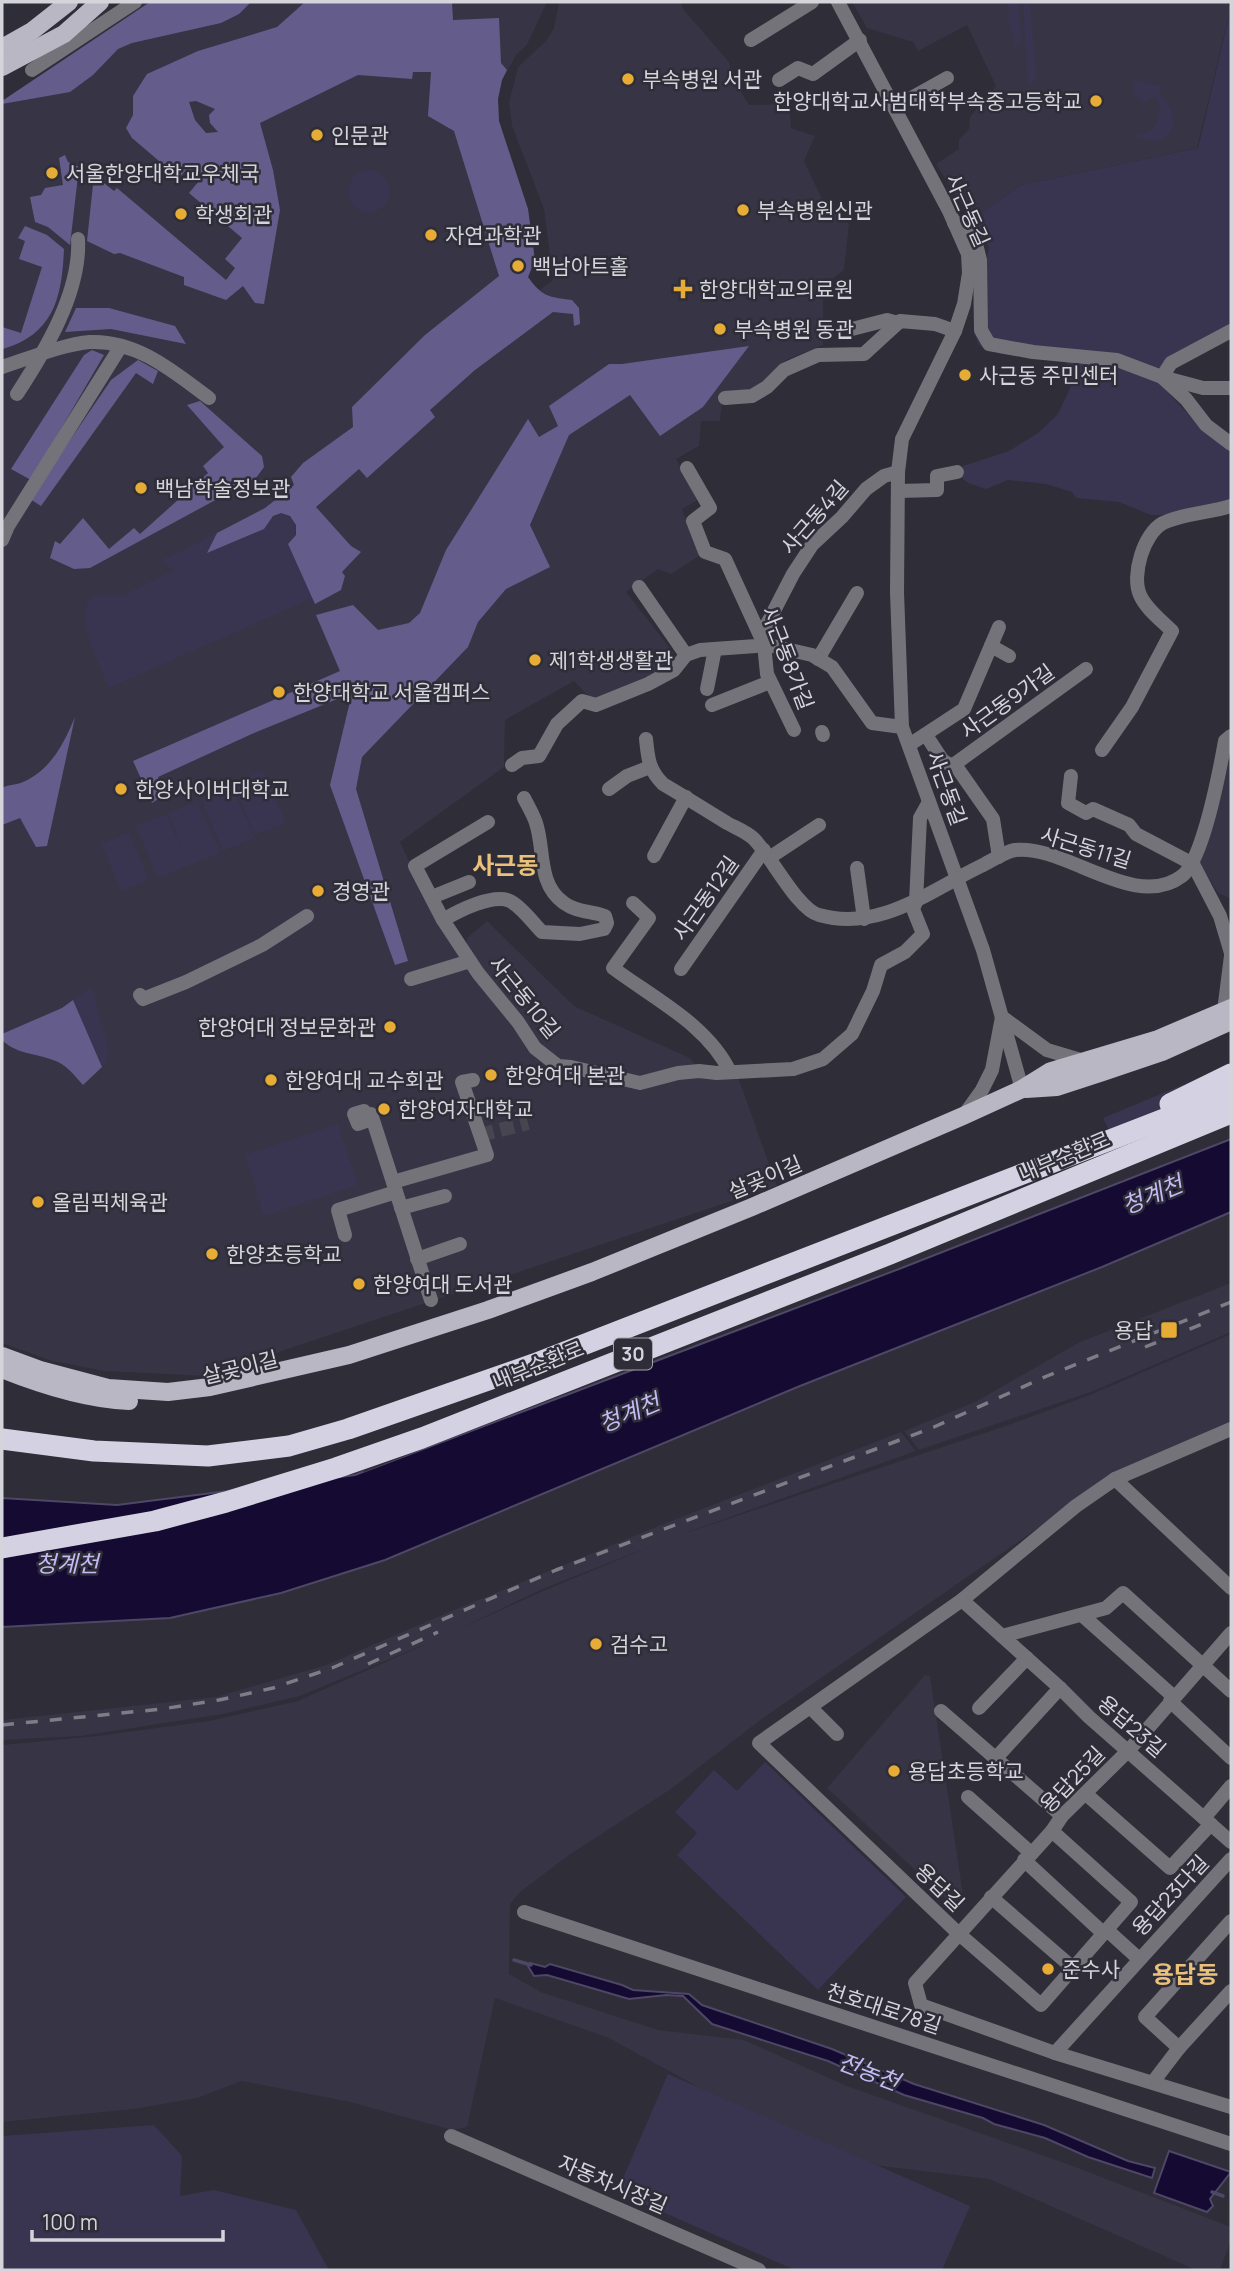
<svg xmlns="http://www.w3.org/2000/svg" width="1233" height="2272" font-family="Manrope,'Noto Sans KR',sans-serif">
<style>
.built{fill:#363445;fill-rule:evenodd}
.green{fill:#393550}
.forest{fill:#645d8c;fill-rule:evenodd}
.water{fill:#150a32;stroke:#4e4765;stroke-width:2}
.pier{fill:#2e2d38}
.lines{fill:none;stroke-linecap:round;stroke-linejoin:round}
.stream{stroke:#4e4765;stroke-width:3.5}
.minor-tunnel{stroke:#474650;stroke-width:14;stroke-dasharray:14 7;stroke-linecap:butt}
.minor{stroke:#747379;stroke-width:14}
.major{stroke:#b9b7c4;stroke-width:18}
.highway{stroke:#d4d2e2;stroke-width:21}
.rail{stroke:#7e7d86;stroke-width:3.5;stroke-dasharray:12 12;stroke-linecap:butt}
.poi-dot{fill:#e6ac36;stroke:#2e2d38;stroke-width:2.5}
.labels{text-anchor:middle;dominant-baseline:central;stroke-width:5;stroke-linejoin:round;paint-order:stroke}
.shield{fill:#2e2d38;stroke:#a2a2aa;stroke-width:2}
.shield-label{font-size:19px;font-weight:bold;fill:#d4d4db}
.poi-label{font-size:21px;fill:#d4d4db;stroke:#2e2d38;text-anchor:start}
.street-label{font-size:21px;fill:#d4d4db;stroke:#2e2d38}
.water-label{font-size:23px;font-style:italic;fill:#c3bbf6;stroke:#2e2d38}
.quarter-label{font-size:24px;font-weight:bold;fill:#e9c17a;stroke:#2e2d38}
</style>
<rect width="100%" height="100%" fill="#2e2d38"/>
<g class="built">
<path d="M128,2H547L527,45L517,54L502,80L498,99L499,121L528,209L535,260L528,277L537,290L443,362L553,280L544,209L512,126L509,102L518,67L546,41L554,28L559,2H681L683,9L729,62L732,77L749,105L789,104L791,128L815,136L804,161L822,199L849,224L844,270L823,286V345L786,360L758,388L723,393L720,421H701L699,446L676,459L698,500L682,509L699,556L671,574L658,569L626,592L673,652L668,666L594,702L574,681L505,720L504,767L400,842L438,923L465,959L467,938L487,921L574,1006L690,1058L699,1071L738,1077L777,1186L207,1376L104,1371L52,1361L2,1343V101L135,11Z"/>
<path d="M852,2H1226L1231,7L1197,148L1021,185L972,220L936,164L959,149V140L969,129L970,117L996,86L967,25L918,51L913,42L867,28Z"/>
<path d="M1231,741V899L1218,893L1198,861Z"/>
<path d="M1231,1283V1332L1091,1392L919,1450L904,1431L975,1402L1080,1342Z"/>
<path d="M1231,1334V1429L1044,1524L763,1718L671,1789L569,1855L520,1892L510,1904L509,1974L541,1992L658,2030L744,2040L847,2086L1073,2166L1231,2227V2240L1220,2270H1196L989,2179L831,2160L609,2038L495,1998L467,2127L452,2130L350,2102L242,2081L197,2098L134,2109L2,2122V1745L97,1736L209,1721L298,1701L433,1641L300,1696L223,1714L81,1736L2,1740V1720L216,1697L326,1665L449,1612L661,1525L901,1432L916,1451L680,1535L1011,1424L1092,1394ZM654,1545L543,1591L461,1628L545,1588Z"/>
<path d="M925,1675L930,1676L964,1901L955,1907L827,1788Z"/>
</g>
<g class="green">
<path d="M1006,2H1018L1022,43L1015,45L1008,16L1011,13Z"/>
<path d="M1023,2H1030L1037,79L1028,84Z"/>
<path d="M1231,8V326L1166,358L1155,379L1207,434L1231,448V502L1163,515H1151L1119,502L1076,498L1072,492L1046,484L1008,480L986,489L968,483L958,475L963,466L1009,451L1038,433L1058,414L1071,386L1066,362L1001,354L979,345L974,333L989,247L972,220L1021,185L1198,148Z"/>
<path d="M1134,80L1162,86L1160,96C1174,105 1181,131 1161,140C1153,143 1145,139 1137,137V135C1158,133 1165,113 1155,96L1144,103L1133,93Z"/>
<circle cx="369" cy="191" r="21"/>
<path d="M281,513C297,518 301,533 288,544L313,598L109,688C102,669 66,604 98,595C105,593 113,598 120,596C138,589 156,578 174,570L160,561L217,533L208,552Z"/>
<path d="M263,770L286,823L255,835L233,783Z"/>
<path d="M231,786L255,838L223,851L201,799Z"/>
<path d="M197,801L221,853L158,878L136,826L166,814L184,853L168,813Z"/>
<path d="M129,832L149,880L121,891L101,844Z"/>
<path d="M92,987L109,1050L108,1061L102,1067L73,1000Z"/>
<path d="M1206,1075L1122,1156L1103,1118Z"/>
<path d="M338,1124L358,1185L264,1216L245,1155Z"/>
<path d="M765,1762L906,1897L818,1990L677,1855L697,1833L675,1812L714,1770L737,1791Z"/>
<path d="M668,2074L970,2206L942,2270H795L617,2192Z"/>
<path d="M154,2125L182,2156L180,2196L214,2190L296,2210L329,2270H2V2136Z"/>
</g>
<g class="forest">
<path d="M150,2H251L239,14L221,23L132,43L118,49L93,75L70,92L2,104V101Z"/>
<path d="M305,2H452L453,20L499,18L501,63L507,70L502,80L498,99L499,121L528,209L535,260L528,277C542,297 549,297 572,300L579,308L580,324L574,326L573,314L553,312L475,370L430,410L435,417L367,478L359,469L316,507L351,546L361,552L342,572L345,576L341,590L315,604L288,544L296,535V525L290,516L281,513L273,516L264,529L207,553L217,533L265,508L294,485L291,477L303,463L353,427L352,407L425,335L499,276L454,131L428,116L431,72H413L412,79L358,75L260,123L273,170L280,210L264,304L255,303L243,286L226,300L184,285V277L120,253L114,254L87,241L94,175L114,191L117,188L226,280L235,268L225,259L242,238L189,193L199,181L186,170L179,178L132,138L126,128L133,115V96L147,74L198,51L277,27ZM196,101L215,109L209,115L210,123L218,132L206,133L195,120L189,102Z"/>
<path d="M65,155L68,162L79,167L70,245L48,227L35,222L30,197L41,195L45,188L63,185L59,158Z"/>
<path d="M25,226L47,235L64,249C62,297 54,334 3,349L2,327L21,333L42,267L19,259L25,241L18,238Z"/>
<path d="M76,308H109L175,326L186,344L111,329L65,332Z"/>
<path d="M749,346L703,407L660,436L630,395L569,435L530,525L550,567L506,589L478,622L468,647L362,757L356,789L408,961L395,965L330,785L352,693L254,733L158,777L164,795L152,803L133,761L340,671L316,615L353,605L378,630L409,623L420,613L446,550L528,419L539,437L558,426L549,406L609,364H622Z"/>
<path d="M92,350L104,355L31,480L11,469L84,355Z"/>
<path d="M138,360L158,371L153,384L136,373L41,506L30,499L111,380Z"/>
<path d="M200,401L262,456L264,467L256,478L90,568L74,569L50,558L55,541L60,544L83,518L109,549L134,528L140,534L208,473L203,466L224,447L187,405Z"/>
<path d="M75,717L47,846L36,847L20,818L2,825V788C9,784 17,785 23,782C51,770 64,743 75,717Z"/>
<path d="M73,1000L102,1067L83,1085C74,1075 66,1064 53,1060C35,1053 16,1054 2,1040V1034L62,1008Z"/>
</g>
<g class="water">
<path d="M1231,1139V1212L1102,1267L800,1386L385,1560L281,1593L170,1618L2,1627V1498L117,1505L355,1475L899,1269Z"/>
<path d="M530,1963L545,1967L550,1964L622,1985L633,1990L689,1994L702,2005L832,2049L914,2084L1044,2125L1128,2161L1155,2168L1152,2178L1088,2157L1045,2138L994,2124L983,2118L904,2095L828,2061L712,2024L683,1996L666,1995L629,1999L547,1975L534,1976L528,1966Z"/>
<path d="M1169,2151L1231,2172L1210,2199L1213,2206L1207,2212L1154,2193Z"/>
</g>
<path class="pier" d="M793,1305L364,1472L363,1468Z"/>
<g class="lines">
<g class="stream">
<path d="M514,1960L531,1965"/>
<path d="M1212,2192L1223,2196"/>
</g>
<path class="minor-tunnel" d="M480,1135L528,1123"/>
<g class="minor">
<path d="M838,2L949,211L968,254L969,273L964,304L955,331L902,439L898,472L897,592L902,727L983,950L1022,1089"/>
<path d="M751,40L812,2"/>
<path d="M32,70L135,2"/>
<path d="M779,80L798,68L813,74L860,40"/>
<path d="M895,107L947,78"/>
<path d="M954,223L963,224L975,240L980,260L981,330L989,344L1033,352L1117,360L1162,377L1186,399L1206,425L1231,444"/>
<path d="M852,329L887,320L898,323"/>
<path d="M1231,331L1171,363L1162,377L1203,388H1231"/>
<path d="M2,367C27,359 64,344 90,342C137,340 174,372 209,398"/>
<path d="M17,394C45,351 81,292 78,239"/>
<path d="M725,398L752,396L767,387L784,370L818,355L864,354L900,321L935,324L955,331"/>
<path d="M687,468L710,508L693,521L705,552L725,559L764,644L767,674L794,730"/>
<path d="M898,491L937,490V476L957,472"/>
<path d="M2,540L8,526L121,346"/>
<path d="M639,587L686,655"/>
<path d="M764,644V630L793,574L812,545L842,517L866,489L884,476L898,472"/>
<path d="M991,646L1009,656"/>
<path d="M818,659L857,593"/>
<path d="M707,689L715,649"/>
<path d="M712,705L770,682"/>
<path d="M822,732L823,735"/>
<path d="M926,735L943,761L958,769L993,819L999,857"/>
<path d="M646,739C648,759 649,770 663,784C685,797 706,810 727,823C736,828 747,832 754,839C771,856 798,910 819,915C880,932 929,891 981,866C991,861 1004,852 1015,850C1065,844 1135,912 1182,876C1203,860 1220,769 1225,741L1231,736"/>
<path d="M909,745L964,709L999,627"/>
<path d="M1102,750L1132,707L1172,631C1161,620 1146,609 1140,595C1131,575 1144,533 1163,523C1184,513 1209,513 1231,506"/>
<path d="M512,765L522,758L539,756L557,724L582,701L596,705L648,684L674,670L686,655L700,650L756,646L764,644L812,655L832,667L872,723L902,727"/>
<path d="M952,766L1086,669"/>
<path d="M1071,776L1068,803L1086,813L1093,809L1129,825L1136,834L1193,864"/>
<path d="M609,789L627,776L650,767"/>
<path d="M488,822L415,866L443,920L478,973L518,1022L535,1048L558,1066L571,1067L640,1083L678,1073L699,1071L717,1073L793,1069L823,1059L852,1034L873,991L881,965L905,952L923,934L913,909L916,902L920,818L929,802"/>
<path d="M654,856L686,797"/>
<path d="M769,858L819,825"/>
<path d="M1193,864L1220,916L1231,953"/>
<path d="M857,868L864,919"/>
<path d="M432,897L469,882"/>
<path d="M633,903L649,918L613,968C653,998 708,1025 730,1072"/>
<path d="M443,920C458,911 493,893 510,901C522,907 533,923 542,932L580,934L604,929L607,923L605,916C591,911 576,912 564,903C537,884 545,850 536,823C533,814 528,806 524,798"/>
<path d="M681,969L764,850"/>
<path d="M411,979L470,961"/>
<path d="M140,995L143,999L186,982L262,945L307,916"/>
<path d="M1224,1011L1231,956"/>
<path d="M364,1111L354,1114L358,1124L372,1119"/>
<path d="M371,1114L431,1300"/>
<path d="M964,1115L982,1090L992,1070L1002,1017L1047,1050L1084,1061"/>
<path d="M393,1182L487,1155L462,1082L473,1080"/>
<path d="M401,1208L445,1196"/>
<path d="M345,1235L338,1210L396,1192"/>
<path d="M417,1259L460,1244"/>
<path d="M1115,1479L1231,1588"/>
<path d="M962,1600L1060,1688L1089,1717L1231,1842"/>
<path d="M1082,1615L1174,1697"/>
<path d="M1231,1633L1129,1750L1062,1816L1052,1831L915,1983L921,2005L1055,2053L1231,2107"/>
<path d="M1002,1636L1106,1608L1123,1593L1231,1691"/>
<path d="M1170,1701L1231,1758"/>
<path d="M810,1707L837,1734"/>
<path d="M979,1708L1027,1658"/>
<path d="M941,1711L1062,1816"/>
<path d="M996,1758L1060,1688"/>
<path d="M1086,1794L1170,1868L1211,1824"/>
<path d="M968,1797L1031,1853"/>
<path d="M1204,1818L1231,1786"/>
<path d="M1052,1831L1131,1902L1041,2005L959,1934L759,1743L962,1600L1076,1506L1115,1479L1231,1429"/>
<path d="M1024,1860L1103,1933"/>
<path d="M991,1897L1073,1968"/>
<path d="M524,1912L1231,2144"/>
<path d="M1107,1930L1139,1959"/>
<path d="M1179,2048L1145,2017L1231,1921"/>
<path d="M1055,2053L1231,1859"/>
<path d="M1153,2082L1179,2048L1231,1991"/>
<path d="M451,2136L759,2270"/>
</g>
<g class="major">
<path d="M2,48L32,31L69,2"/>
<path d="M2,67L64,34L100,2"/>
<path d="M1026,1089L1057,1087L1103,1072L1162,1052L1231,1021"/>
<path d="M2,1356L40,1370L108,1388L168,1392L210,1387L349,1355L488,1310L592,1272L752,1207L963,1116L1022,1089L1051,1071L1158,1039L1231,1008"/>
<path d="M2,1369C42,1385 85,1399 129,1401"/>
</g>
<g class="highway">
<path d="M1170,1104L1231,1074"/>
<path d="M2,1439L94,1451L208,1456L289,1446L348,1429L534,1364L1231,1093"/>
<path d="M2,1548L155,1521L226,1502L336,1468L422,1438L890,1254L1231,1113"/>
</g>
<g class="rail">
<path d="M1145,1347L1207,1322"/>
<path d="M368,1664L438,1632"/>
<path d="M2,1725L162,1709L219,1700L273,1688L332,1668L556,1570L934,1427L1047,1376L1231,1302"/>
</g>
</g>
<g class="poi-dot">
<circle cx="628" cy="79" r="7"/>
<circle cx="1096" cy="101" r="7"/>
<circle cx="317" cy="135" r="7"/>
<circle cx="52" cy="173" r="7"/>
<circle cx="743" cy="210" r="7"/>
<circle cx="181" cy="214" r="7"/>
<circle cx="431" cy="235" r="7"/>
<circle cx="518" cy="266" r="7"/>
<path d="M679.5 278.5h7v7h7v7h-7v7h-7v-7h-7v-7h7z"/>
<circle cx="720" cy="329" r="7"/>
<circle cx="965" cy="375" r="7"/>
<circle cx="141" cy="488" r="7"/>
<circle cx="535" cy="660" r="7"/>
<circle cx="279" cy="692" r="7"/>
<circle cx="121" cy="789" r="7"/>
<circle cx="318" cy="891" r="7"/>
<circle cx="390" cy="1027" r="7"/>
<circle cx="491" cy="1075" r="7"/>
<circle cx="271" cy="1080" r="7"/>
<circle cx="384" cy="1109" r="7"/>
<circle cx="38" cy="1202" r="7"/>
<circle cx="212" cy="1254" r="7"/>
<circle cx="359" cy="1284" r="7"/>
<rect x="1160" y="1321" width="18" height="18" rx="3.5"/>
<circle cx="596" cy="1644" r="7"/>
<circle cx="894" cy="1771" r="7"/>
<circle cx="1048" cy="1969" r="7"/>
</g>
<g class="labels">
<rect class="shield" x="614" y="1338.5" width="38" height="31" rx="5"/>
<g class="shield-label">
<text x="633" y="1354">30</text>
</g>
<g class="poi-label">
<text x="642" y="79">부속병원 서관</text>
<text x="1082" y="101" text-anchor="end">한양대학교사범대학부속중고등학교</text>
<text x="331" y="135">인문관</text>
<text x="66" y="173">서울한양대학교우체국</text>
<text x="757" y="210">부속병원신관</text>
<text x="195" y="214">학생회관</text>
<text x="445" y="235">자연과학관</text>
<text x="532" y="266">백남아트홀</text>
<text x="699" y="289">한양대학교의료원</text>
<text x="734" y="329">부속병원 동관</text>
<text x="979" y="375">사근동 주민센터</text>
<text x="155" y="488">백남학술정보관</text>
<text x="549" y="660">제1학생생활관</text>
<text x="293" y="692">한양대학교 서울캠퍼스</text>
<text x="135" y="789">한양사이버대학교</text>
<text x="332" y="891">경영관</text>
<text x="376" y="1027" text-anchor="end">한양여대 정보문화관</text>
<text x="505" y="1075">한양여대 본관</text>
<text x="285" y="1080">한양여대 교수회관</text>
<text x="398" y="1109">한양여자대학교</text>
<text x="52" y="1202">올림픽체육관</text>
<text x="226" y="1254">한양초등학교</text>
<text x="373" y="1284">한양여대 도서관</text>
<text x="1153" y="1330" text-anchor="end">용답</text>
<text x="610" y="1644">검수고</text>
<text x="908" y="1771">용답초등학교</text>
<text x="1062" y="1969">준수사</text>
</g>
<g class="street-label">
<text transform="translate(968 210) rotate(66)">사근동길</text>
<text transform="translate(814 517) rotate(-49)">사근동4길</text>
<text transform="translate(788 658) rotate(69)">사근동8가길</text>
<text transform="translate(1007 701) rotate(-36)">사근동9가길</text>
<text transform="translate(947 788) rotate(70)">사근동길</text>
<text transform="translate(1086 847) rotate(17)">사근동11길</text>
<text transform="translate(705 898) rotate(-55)">사근동12길</text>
<text transform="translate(525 997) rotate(51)">사근동10길</text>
<text transform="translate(1064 1156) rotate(-23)">내부순환로</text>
<text transform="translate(765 1177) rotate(-23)">살곶이길</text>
<text transform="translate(538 1365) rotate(-22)">내부순환로</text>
<text transform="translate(240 1367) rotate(-14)">살곶이길</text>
<text transform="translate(1132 1726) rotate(41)">용답23길</text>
<text transform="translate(1072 1779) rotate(-46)">용답25길</text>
<text transform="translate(940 1887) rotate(44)">용답길</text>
<text transform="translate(1170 1895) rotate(-47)">용답23다길</text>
<text transform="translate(884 2008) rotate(18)">천호대로78길</text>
<text transform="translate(613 2184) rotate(23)">자동차시장길</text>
</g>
<g class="water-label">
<text transform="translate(1152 1194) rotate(-23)">청계천</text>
<text transform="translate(629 1412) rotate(-23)">청계천</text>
<text x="67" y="1563">청계천</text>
<text transform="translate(869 2071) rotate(21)">전농천</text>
</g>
<g class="quarter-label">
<text x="505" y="864">사근동</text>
<text x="1185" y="1973">용답동</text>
</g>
</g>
<rect width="1233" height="2272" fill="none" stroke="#d4d4db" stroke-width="7"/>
<path d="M32 2230v10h191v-10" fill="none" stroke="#d4d4db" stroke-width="3.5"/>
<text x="42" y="2230" font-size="21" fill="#d4d4db" stroke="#2e2d38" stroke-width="5" paint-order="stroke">100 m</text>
</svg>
